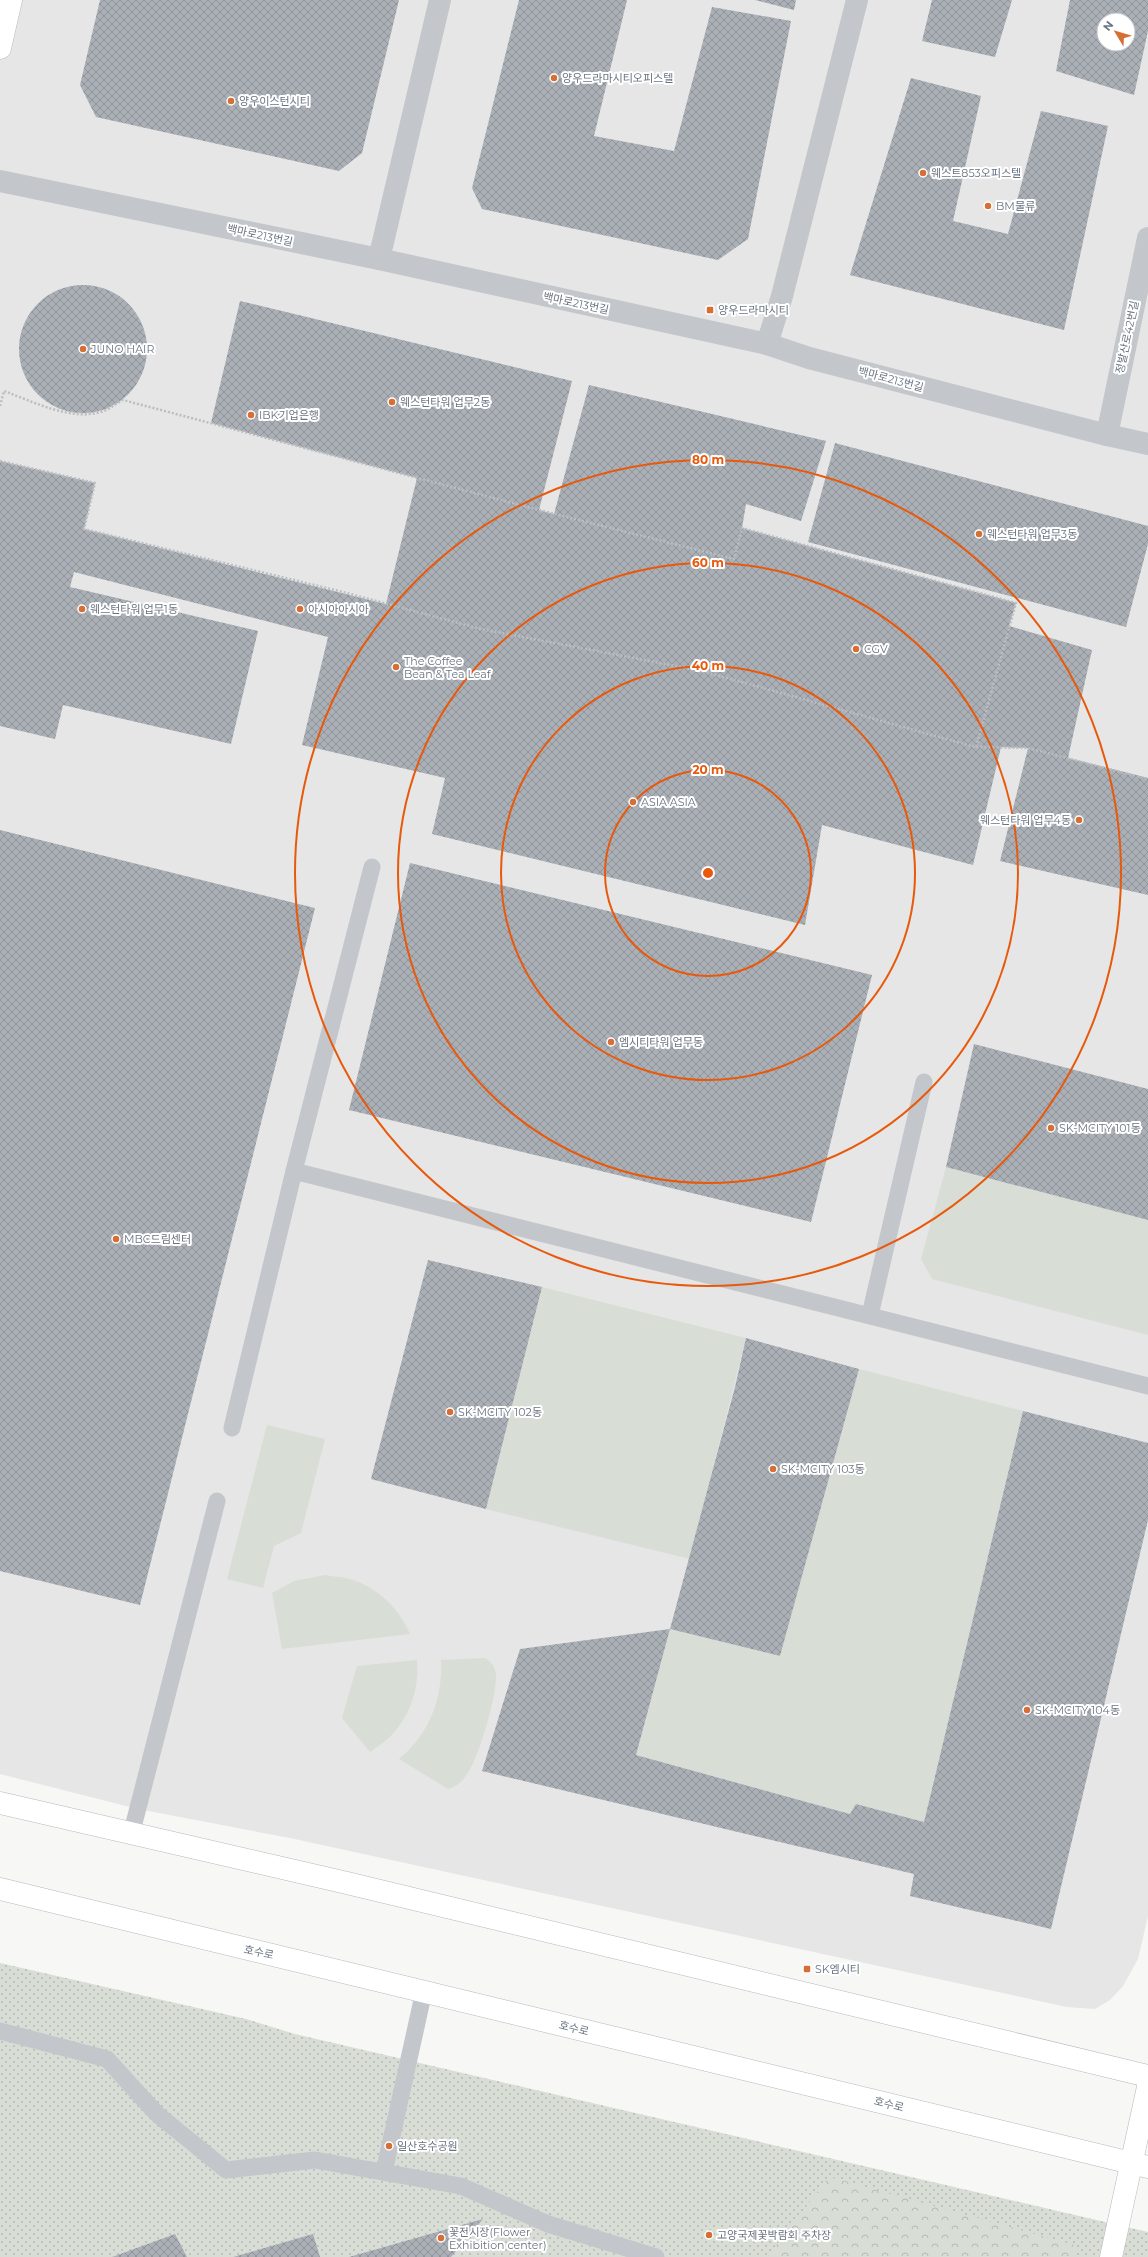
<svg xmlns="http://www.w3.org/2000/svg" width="1148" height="2257" font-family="Montserrat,'Noto Sans KR',sans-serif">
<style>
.built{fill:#e5e6e5;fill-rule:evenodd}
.grass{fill:url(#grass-dots)}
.forest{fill:url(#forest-crowns)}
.garden{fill:#d8ded6}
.building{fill:url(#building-cross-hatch);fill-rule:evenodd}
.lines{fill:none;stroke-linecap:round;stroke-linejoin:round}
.secondary-casing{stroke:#b6b9be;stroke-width:23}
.primary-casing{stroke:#b5b8bc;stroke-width:23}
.path{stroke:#bbbdc0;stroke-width:2.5;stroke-dasharray:2 2;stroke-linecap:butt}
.lane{stroke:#c3c6ca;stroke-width:17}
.street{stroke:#c3c6ca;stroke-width:22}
.secondary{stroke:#fff;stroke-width:22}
.primary{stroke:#fff;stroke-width:22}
.ring{fill:none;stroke:#e8590c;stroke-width:2}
.poi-dot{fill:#d66f36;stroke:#fff;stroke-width:1.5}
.labels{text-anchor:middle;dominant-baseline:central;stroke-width:4;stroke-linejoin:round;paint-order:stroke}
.poi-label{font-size:11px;fill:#697483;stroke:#fff;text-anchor:start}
.street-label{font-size:11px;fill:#697483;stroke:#fff}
.centre{fill:#e8590c;stroke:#fff;stroke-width:2}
.ring-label{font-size:12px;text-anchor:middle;font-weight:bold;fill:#e8590c;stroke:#fff;stroke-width:4;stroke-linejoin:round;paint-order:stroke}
</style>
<defs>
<pattern id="grass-dots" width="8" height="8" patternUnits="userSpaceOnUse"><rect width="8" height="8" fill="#d8ded6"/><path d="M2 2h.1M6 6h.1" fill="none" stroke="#b3b9b3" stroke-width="1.8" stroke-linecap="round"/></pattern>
<pattern id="forest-crowns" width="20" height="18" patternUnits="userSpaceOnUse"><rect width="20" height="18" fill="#d8ded6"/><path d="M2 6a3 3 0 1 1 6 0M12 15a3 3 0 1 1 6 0" fill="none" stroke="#b3b9b3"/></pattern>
<pattern id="building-cross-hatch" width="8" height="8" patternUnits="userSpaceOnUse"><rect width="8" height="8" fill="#abb0b7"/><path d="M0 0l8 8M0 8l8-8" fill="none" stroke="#8f949a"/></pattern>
</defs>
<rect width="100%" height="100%" fill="#f7f7f5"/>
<path class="built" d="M0,0H1148V1916L1138,1959L1123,1986L1110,2000L1095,2009L1067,2007L290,1838L138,1809L0,1774ZM1104,20H1128V44H1104Z"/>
<path class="grass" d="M0,1963L246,2019L295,2034L1148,2232V2257H0Z"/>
<path class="forest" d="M829,2177L1078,2246L1076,2257H767Z"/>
<g class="garden">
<path d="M946,1167L1148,1220V1335L932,1279L921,1259Z"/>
<path d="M542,1287L746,1338L690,1559L486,1509Z"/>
<path d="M859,1369L1023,1411L924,1822L856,1804L850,1814L636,1755L670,1629L780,1656Z"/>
<path d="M267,1425L325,1439L301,1533L274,1546L263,1588L227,1579Z"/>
<path d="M325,1575C335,1577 347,1577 356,1581C381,1591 400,1610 410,1634L282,1649L272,1593L294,1581Z"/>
<path d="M485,1658C492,1662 495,1667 496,1675C497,1694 480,1753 470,1769C465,1778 458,1787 448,1789L399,1759C429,1735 443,1698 441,1660Z"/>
<path d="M417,1660C419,1686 412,1712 394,1732C388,1740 378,1746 370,1752L342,1718L357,1666Z"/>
</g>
<g class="building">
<path d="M100,0H399L362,153L339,171L96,117L80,85Z"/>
<path d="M519,0H627L594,136L674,151L712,7L791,21L748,239L718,260L482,209L472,188Z"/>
<path d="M755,0H796L794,10Z"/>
<path d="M932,0H1012L995,57L922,41Z"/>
<path d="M1070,0H1148V31L1134,95L1056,71ZM1104,20H1128V44H1104Z"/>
<path d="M911,78L981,96L953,221L1008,234L1041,111L1108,126L1064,330L850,275Z"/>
<circle cx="83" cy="349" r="64"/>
<path d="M240,301L572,381L539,510L554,514L589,385L826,441L801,521L746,504L742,528L1016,603L1009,626L1092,650L1068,758L1148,778V895L1000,861L1028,748L1001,747L973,865L822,825L805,925L432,834L445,778L302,745L328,637L74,572L70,587L258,631L231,744L63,705L55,739L0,726V461L95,483L84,529L386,604L417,478L211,423Z"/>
<path d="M835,443L1148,526V544L1126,627L808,542Z"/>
<path d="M0,830L315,908L140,1605L0,1571Z"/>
<path d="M410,863L872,975L811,1222L349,1110Z"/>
<path d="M974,1044L1148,1089V1220L946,1167Z"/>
<path d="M428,1260L542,1287L486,1509L371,1479Z"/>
<path d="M746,1338L859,1369L780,1656L670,1629L735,1387Z"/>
<path d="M1023,1411L1148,1443V1520L1051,1929L910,1896L914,1874L482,1771L520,1649L670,1629L636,1755L850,1814L856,1804L924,1822Z"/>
<path d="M483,2219L451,2257H349Z"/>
<path d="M175,2234L187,2257H112Z"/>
<path d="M313,2234L320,2257H233Z"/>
</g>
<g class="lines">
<g class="secondary-casing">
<g id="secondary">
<path d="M0,48L11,0"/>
<path d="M1111,2257L1148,2087"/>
</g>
</g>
<g class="primary-casing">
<g id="primary">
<path d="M0,1803L347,1883L1148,2076"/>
<path d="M0,1889L1148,2167"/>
</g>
</g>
<g class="path">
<path d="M0,406L4,391C34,402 72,422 104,411C111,408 117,403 123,400L539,510L734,559L742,528L1016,603L976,747"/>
<path d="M0,461L95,483L84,529L339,591L481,629L702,671L975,747L1028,748L1148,779"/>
</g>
<g class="lane">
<path d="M372,867L294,1171L1148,1386"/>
<path d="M870,1315L924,1082"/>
<path d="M232,1428L294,1171"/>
<path d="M131,1835L217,1501"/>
<path d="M0,2031L107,2059L157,2114L226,2170L315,2160L461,2186L548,2224L656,2257"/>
<path d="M384,2172L424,1991"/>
</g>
<g class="street">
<path d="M0,181L379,259L767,344L809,358L1107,435L1148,444"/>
<path d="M379,259L440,0"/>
<path d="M767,344L782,296L857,0"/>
<path d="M1107,435L1148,238"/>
</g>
<use href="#secondary" class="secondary"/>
<use href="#primary" class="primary"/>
</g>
<g class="ring">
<circle cx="708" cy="873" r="103"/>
<circle cx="708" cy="873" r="207"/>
<circle cx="708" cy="873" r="310"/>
<circle cx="708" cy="873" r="413"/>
</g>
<g class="poi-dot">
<circle cx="554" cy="78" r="4"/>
<circle cx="231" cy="101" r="4"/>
<circle cx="923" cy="173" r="4"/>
<circle cx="988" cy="206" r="4"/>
<rect x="706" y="306" width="8" height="8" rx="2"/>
<circle cx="83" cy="349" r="4"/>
<circle cx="392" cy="402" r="4"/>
<circle cx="251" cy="415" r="4"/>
<circle cx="979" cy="534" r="4"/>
<circle cx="82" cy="609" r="4"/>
<circle cx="300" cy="609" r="4"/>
<circle cx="856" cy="649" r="4"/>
<circle cx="396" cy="667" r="4"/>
<circle cx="633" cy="802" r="4"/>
<circle cx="1079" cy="820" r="4"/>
<circle cx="611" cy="1042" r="4"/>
<circle cx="1051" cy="1128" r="4"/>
<circle cx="116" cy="1239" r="4"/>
<circle cx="450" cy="1412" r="4"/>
<circle cx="773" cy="1469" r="4"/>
<circle cx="1027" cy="1710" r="4"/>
<rect x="803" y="1965" width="8" height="8" rx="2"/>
<circle cx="389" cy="2146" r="4"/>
<circle cx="709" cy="2235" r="4"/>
<circle cx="441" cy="2238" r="4"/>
</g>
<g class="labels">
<g class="poi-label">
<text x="562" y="78">양우드라마시티오피스텔</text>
<text x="239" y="101">양우이스턴시티</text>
<text x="931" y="173">웨스트853오피스텔</text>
<text x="996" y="206">BM물류</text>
<text x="718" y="310">양우드라마시티</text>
<text x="91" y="349">JUNO HAIR</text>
<text x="400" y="402">웨스턴타워 업무2동</text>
<text x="259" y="415">IBK기업은행</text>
<text x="987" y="534">웨스턴타워 업무3동</text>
<text x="90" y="609">웨스턴타워 업무1동</text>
<text x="308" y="609">아시아아시아</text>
<text x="864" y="649">CGV</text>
<text x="404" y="661">The Coffee<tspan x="404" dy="13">Bean &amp; Tea Leaf</tspan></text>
<text x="641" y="802">ASIA ASIA</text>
<text x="1071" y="820" text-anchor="end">웨스턴타워 업무4동</text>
<text x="619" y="1042">엠시티타워 업무동</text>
<text x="1059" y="1128">SK-MCITY 101동</text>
<text x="124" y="1239">MBC드림센터</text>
<text x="458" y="1412">SK-MCITY 102동</text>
<text x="781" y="1469">SK-MCITY 103동</text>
<text x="1035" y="1710">SK-MCITY 104동</text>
<text x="815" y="1969">SK엠시티</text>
<text x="397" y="2146">일산호수공원</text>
<text x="449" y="2232">꽃전시장(Flower<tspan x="449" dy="13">Exhibition center)</tspan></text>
<text x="717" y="2235">고양국제꽃박람회 주차장</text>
</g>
<g class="street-label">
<text transform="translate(260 235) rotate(12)">백마로213번길</text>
<text transform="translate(576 303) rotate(12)">백마로213번길</text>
<text transform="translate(1127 337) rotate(-78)">정발산로42번길</text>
<text transform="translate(891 379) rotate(15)">백마로213번길</text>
<text transform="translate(259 1952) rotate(12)">호수로</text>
<text transform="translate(574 2028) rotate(14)">호수로</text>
<text transform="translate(889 2104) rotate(14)">호수로</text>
</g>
</g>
<circle cx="708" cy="873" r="6" class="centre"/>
<g class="ring-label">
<text x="708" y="464">80 m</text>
<text x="708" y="567">60 m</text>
<text x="708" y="670">40 m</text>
<text x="708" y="774">20 m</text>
</g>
<g transform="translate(1116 32) rotate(308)"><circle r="19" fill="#ffffff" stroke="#c3c7cd"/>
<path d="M0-3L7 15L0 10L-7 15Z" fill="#d66f36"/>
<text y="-6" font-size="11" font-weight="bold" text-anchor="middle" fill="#697483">N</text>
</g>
</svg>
